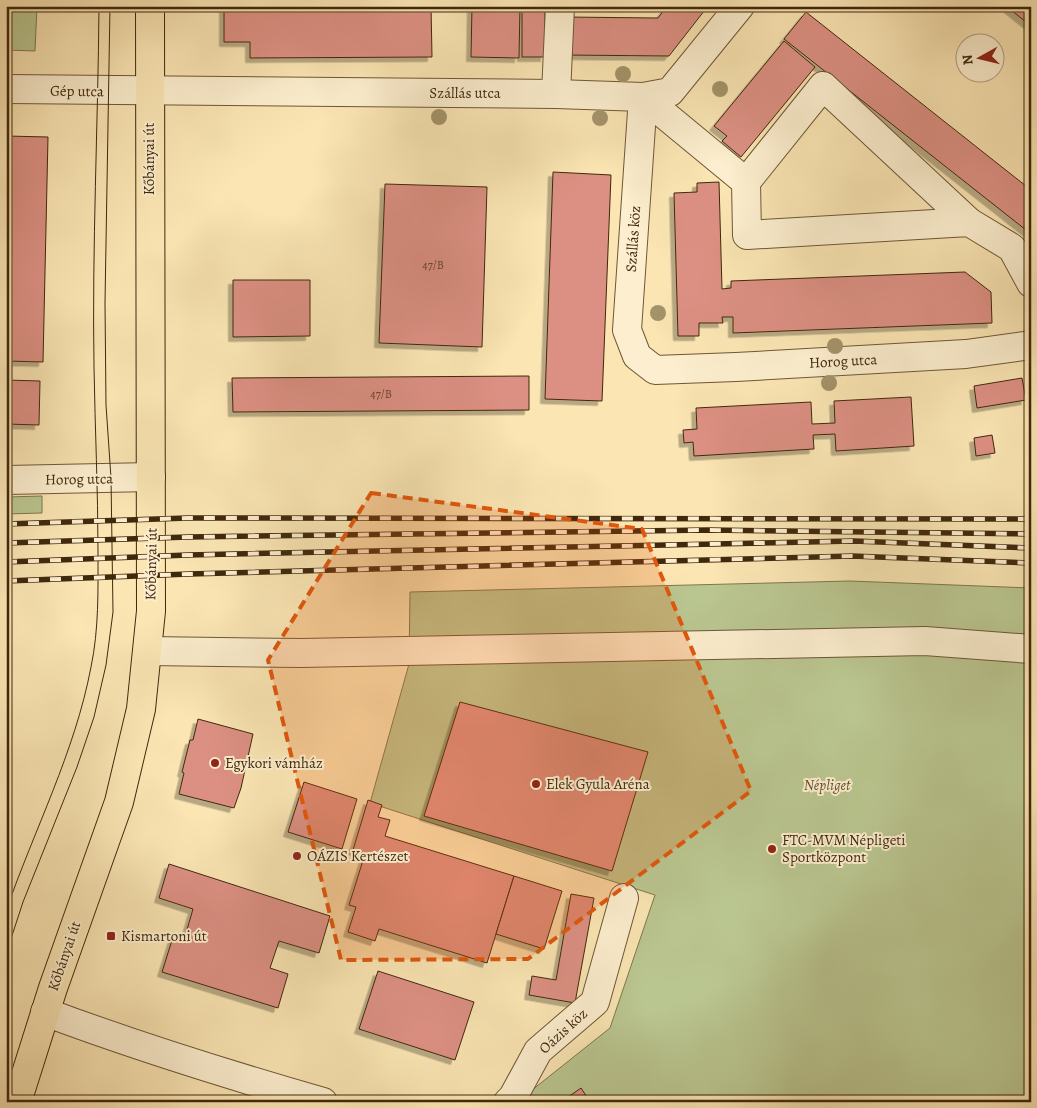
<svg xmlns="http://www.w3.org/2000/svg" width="1037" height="1108" font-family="Alegreya,serif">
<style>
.green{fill:#bac690;stroke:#7d774e}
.building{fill:#dc9083;stroke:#40280d;filter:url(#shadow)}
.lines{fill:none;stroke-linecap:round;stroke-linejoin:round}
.minor-casing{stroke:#6e5736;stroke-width:30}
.major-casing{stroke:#40280d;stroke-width:30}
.minor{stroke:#fceece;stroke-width:28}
.major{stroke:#fae5b3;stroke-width:28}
.tram{stroke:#40280d;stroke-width:1}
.rail-casing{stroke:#40280d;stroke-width:5.5}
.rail{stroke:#fceece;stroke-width:4;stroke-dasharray:11;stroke-linecap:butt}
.tree{fill:#a4936a}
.marked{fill:#e0570c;fill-opacity:0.2;stroke:#e0570c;stroke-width:4;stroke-dasharray:10 6;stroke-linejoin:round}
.poi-dot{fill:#8f2418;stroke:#fceece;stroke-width:2}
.labels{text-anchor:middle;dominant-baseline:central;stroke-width:4;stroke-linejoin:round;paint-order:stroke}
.number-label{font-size:12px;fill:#67422a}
.street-label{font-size:15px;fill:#40280d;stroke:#fceece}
.poi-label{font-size:15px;fill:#40280d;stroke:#fceece;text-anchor:start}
.park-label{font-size:15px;font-style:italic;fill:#5e502e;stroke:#fceece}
</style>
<defs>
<filter id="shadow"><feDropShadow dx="-4.5" dy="4.5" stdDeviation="0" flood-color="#0004"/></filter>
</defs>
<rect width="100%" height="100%" fill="#fae5b3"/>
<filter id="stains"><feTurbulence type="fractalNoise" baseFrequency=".004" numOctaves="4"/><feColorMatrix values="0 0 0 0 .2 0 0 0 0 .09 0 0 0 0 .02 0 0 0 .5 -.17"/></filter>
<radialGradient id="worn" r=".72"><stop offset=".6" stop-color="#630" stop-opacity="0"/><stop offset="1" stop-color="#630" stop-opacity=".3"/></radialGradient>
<g class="green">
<path d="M6,6H37L35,51L6,50Z"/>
<path d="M42,496V513L6,514V497Z"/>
<path d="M850,581L1031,588V1102H517L610,1028L655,895L370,803L409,664L410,592Z"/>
</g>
<g class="building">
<path d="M224,6H431L432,57L250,58V42H224Z"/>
<path d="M472,6H520L519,58L471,57Z"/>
<rect x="522" y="6" width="23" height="51"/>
<path d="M667,6H708L669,56L565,55V17L658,18Z"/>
<path d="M1006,6H1031V26Z"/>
<path d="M806,12L1031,190V234L784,39Z"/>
<path d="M784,41L815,67L741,157L722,141L727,136L714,126Z"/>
<path d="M6,136L48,137L43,362L6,361Z"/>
<path d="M553,172L611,175L602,401L545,399Z"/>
<path d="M719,182L722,289L731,288V281L965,272L991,292L992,323L733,333V317H722L723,323H699V336H678L674,193L697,192V183Z"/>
<path d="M385,184L487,187L482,347L379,343Z"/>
<path d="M233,280H310V336L233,337Z"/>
<path d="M529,376V410L233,412L232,378Z"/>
<path d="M1022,378L1026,400L977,408L974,386Z"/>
<path d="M6,380L40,381L39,425L6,424Z"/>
<path d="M911,397L914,446L836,451L835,434L813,435L814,449L694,456L693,442L684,443L683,430L697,429L696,408L811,402L812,424L835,423L834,401Z"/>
<path d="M992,435L995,453L976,456L974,438Z"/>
<path d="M460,702L648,752L612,871L424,816Z"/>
<path d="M198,719L253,734L241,788L234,808L179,794L184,773L182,772L190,740H193Z"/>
<path d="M304,782L357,799L342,849L288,832Z"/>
<path d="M368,800L382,805L378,817L390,820L385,836L514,876L487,963L379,929L375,941L348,932L356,907L349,905L365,854L353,850Z"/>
<path d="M169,864L330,916L319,953L279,941L270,968L288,974L278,1008L162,972L173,937L184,940L193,909L159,898Z"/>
<path d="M514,876L562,891L544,949L496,934Z"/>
<path d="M571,894L594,898L575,1003L529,995L532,976L556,980Z"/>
<path d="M378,971L474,1002L455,1060L359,1029Z"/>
<path d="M581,1088L590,1102H561Z"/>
</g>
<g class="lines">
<g class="minor-casing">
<g id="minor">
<path d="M6,89L556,94L643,97L670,92L740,6"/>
<path d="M556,94L560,6"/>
<path d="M643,97L627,330L637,356L655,370L736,367L966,354L1031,345"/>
<path d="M643,97L746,182L747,235L969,222L1012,248L1031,283"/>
<path d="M746,182L823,86L969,222"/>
<path d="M6,480L151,477"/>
<path d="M148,651L301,653L925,641L1031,649"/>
<path d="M45,1012C136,1046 229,1075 323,1102"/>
<path d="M508,1102L513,1097L538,1051L595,1002L624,898"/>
</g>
</g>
<g class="major-casing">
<path id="major" d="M17,1102L53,988L119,802L141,709L151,611L150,6"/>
</g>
<use href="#minor" class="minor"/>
<use href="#major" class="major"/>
<g class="tram">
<path d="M6,911C34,830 75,752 91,667C99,629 98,590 98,552C98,490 95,429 94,367C92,247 98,126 99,6"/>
<path d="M6,954L23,902L77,767L94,717L106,665L113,612L111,478L106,405L105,303L110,6"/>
</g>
<g class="rail-casing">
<g id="rail">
<path d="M6,524L188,518L1031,519"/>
<path d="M6,543L188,537L708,530L1031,534"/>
<path d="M6,562L188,555L854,541L1031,548"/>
<path d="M6,581L189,574L852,556L1031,563"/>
</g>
</g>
<use href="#rail" class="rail"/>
</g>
<g class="tree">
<circle cx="623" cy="74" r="8"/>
<circle cx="720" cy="89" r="8"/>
<circle cx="439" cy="117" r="8"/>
<circle cx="600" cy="118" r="8"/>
<circle cx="658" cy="313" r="8"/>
<circle cx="835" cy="346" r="8"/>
<circle cx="829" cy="383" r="8"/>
</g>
<path class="marked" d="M371,493L642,529L751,791L528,959L341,960L268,660Z"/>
<g class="poi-dot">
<circle cx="215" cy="763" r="5"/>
<circle cx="536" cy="784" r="5"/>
<circle cx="772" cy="849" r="5"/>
<circle cx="297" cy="856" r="5"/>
<rect x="106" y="931" width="10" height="10" rx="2.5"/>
</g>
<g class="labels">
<g class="number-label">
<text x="433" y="265">47/B</text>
<text x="381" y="394">47/B</text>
</g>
<g class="street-label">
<text transform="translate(77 91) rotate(1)">Gép utca</text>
<text x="465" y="93">Szállás utca</text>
<text transform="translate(149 159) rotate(-90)">Kőbányai út</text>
<text transform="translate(633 239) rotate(-86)">Szállás köz</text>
<text transform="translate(843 361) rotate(-3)">Horog utca</text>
<text transform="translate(79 479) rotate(-1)">Horog utca</text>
<text transform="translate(151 564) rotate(-89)">Kőbányai út</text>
<text transform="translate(64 956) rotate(-71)">Kőbányai út</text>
<text transform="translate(563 1031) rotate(-42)">Oázis köz</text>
</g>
<g class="poi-label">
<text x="225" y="763">Egykori vámház</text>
<text x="546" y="784">Elek Gyula Aréna</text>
<text x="782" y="840">FTC-MVM Népligeti<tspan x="782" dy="17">Sportközpont</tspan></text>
<text x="307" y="856">OÁZIS Kertészet</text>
<text x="121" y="936">Kismartoni út</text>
</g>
<g class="park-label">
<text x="827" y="785">Népliget</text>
</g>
</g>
<rect width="1037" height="1108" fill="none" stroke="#fae5b3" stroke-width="25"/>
<rect x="8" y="8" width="1022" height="1093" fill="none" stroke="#40280d" stroke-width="2.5"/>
<rect x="12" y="12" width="1012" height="1083" fill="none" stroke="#40280d"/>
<g transform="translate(980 58) rotate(262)"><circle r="24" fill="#fceece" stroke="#b19f81"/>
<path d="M0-4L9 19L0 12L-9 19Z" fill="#8f2418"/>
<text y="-8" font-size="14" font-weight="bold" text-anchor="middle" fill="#40280d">N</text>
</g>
<rect width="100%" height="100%" filter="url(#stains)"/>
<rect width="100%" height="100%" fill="url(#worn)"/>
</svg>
